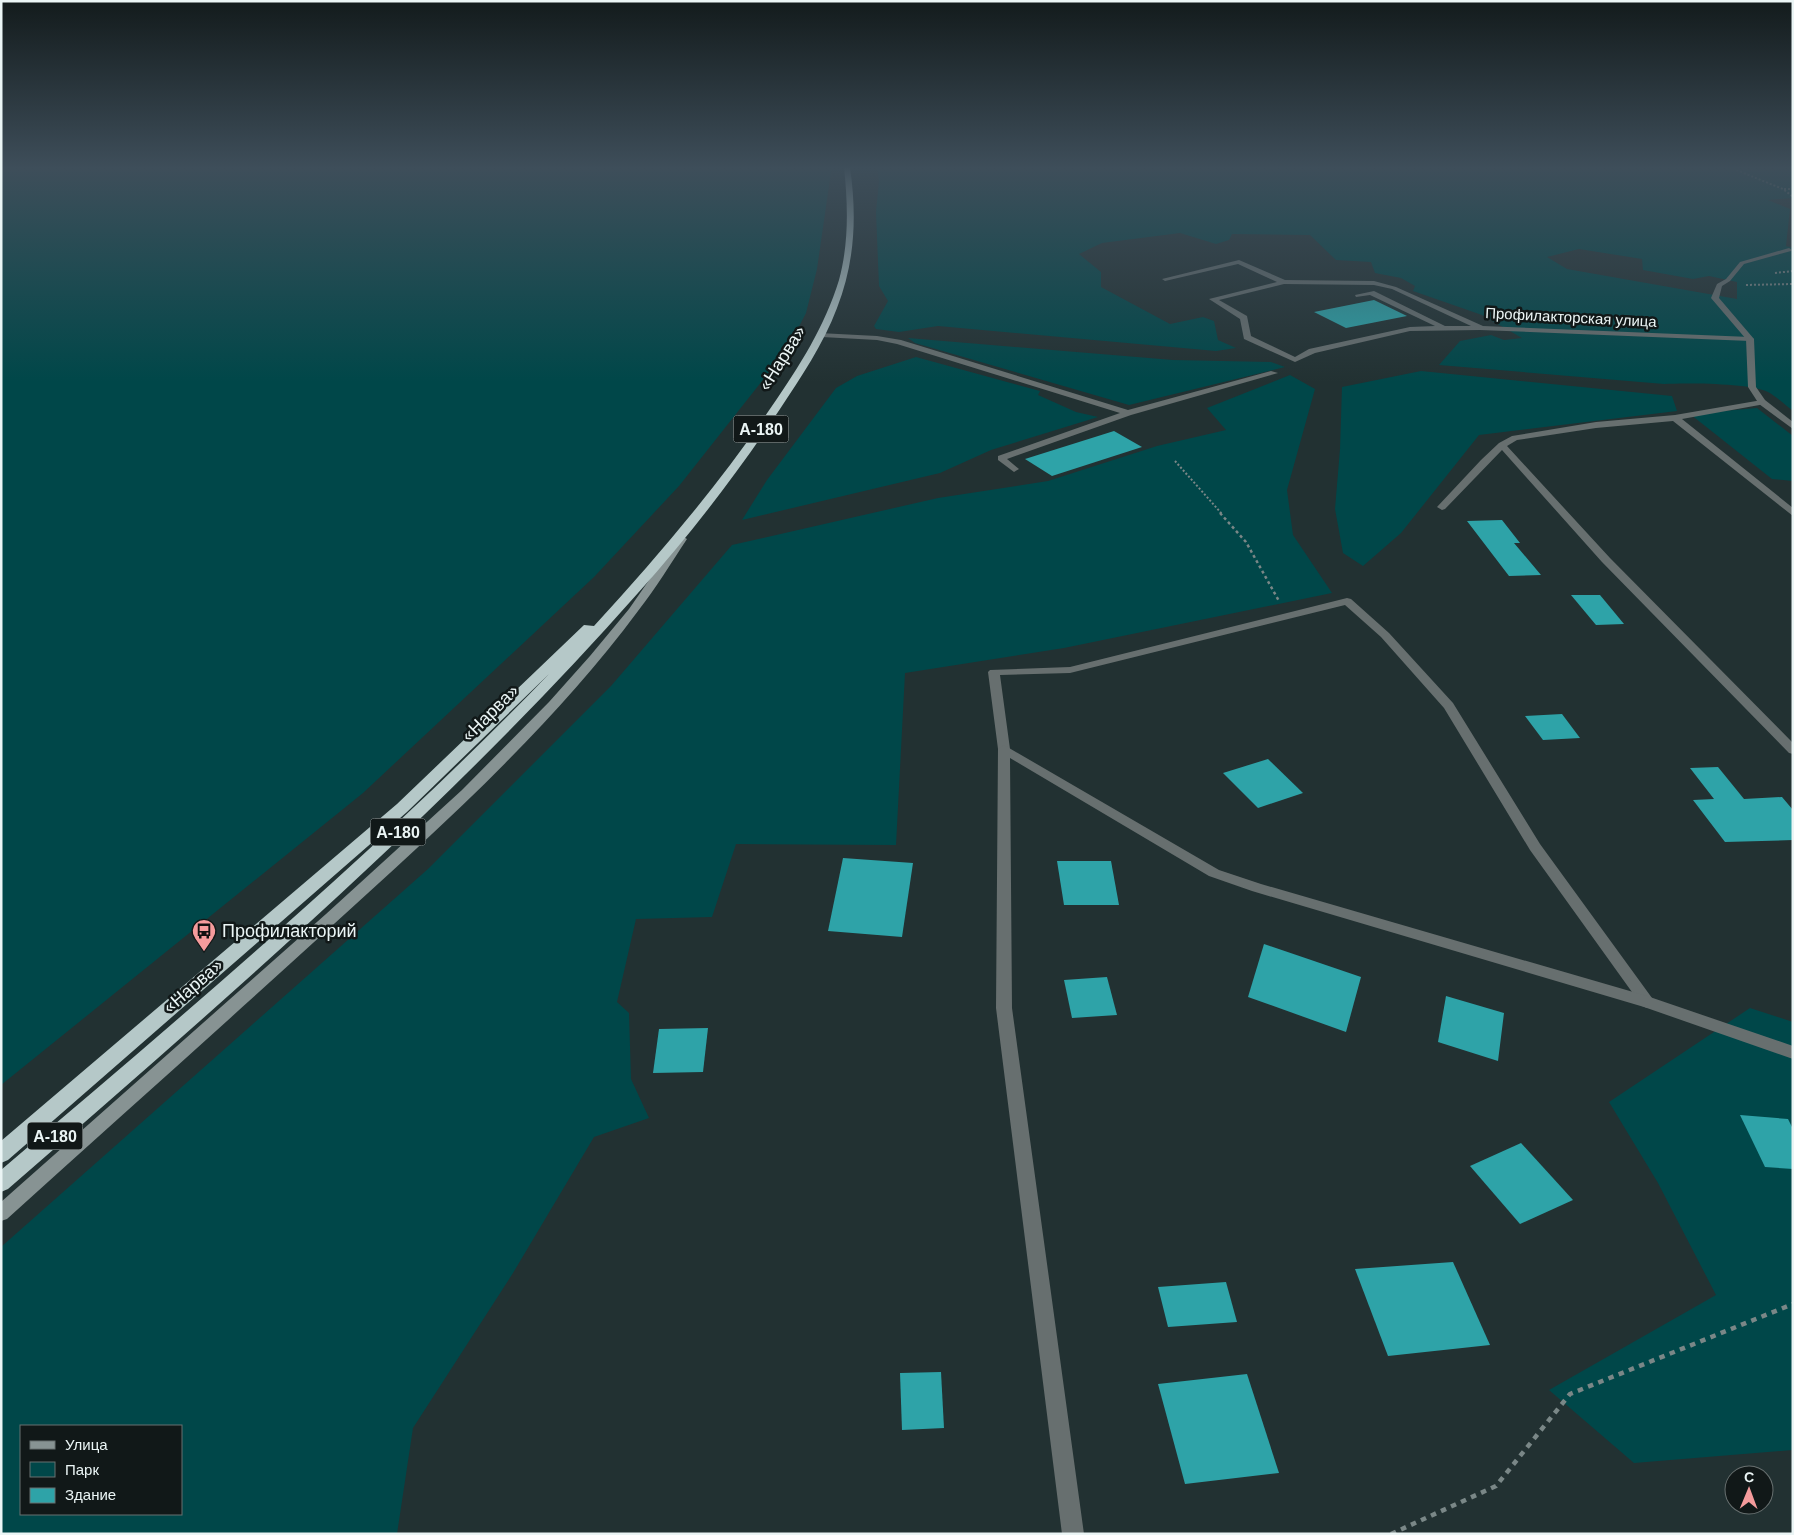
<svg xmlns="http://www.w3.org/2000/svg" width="1794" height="1535" font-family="Arial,sans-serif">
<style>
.green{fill:#004749;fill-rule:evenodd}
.building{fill:#2ea3a8}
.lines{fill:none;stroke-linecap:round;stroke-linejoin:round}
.path-far2{stroke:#7a8787;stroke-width:2;stroke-dasharray:2 2;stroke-linecap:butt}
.path-far1{stroke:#7a8787;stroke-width:2.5;stroke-dasharray:3 3;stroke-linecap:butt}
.path{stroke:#7a8787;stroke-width:4.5;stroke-dasharray:5.5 5.5;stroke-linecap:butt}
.lane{fill:#676f6f;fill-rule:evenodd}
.street{fill:#676f6f;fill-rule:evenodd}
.secondary{fill:#879393;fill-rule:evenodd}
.highway{fill:#b5c8c8;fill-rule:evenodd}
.labels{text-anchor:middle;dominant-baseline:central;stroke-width:5;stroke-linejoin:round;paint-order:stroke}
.far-street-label{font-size:15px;fill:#ebf5f5;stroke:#111818}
.shield{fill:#111818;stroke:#aab3b3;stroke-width:1}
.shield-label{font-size:16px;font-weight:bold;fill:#ebf5f5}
.street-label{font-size:18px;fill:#ebf5f5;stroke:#111818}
.poi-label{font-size:18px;fill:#ebf5f5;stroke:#111818;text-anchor:start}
</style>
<rect width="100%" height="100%" fill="#223132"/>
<g class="green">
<path d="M1,167H830L831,172L817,269L806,313L788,348L679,486L594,577L363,793L1,1085Z"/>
<path d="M877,167H1793V198L1768,200L1790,209L1786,246L1793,248V411C1785,405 1777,397 1768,392C1750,383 1686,383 1664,384L1439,365L1460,341L1491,335L1504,340L1522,338L1482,315L1413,291L1415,286L1401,278L1375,273L1371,262L1336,260L1310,235L1232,234L1229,240L1216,244L1180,233L1102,243L1079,254L1101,272V287L1170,324L1203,317L1214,321L1218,340L1236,348L1216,351L938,326L899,332L876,329L874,326L888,301L879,286L876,212L879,181ZM1579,249L1642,259L1643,270L1693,279L1709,276L1737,282V299L1567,269L1547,257Z"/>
<path d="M908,338L1173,360L1271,362L1285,367L1129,405L915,343Z"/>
<path d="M916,357L1040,391L1038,395L1076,412L1098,417L991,450L940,473L742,520L767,480L836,388L857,376Z"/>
<path d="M1421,371L1672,396L1677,411L1479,435L1401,533L1363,566L1343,553L1335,509L1340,449L1342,387Z"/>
<path d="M1290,375L1315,389L1287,490L1293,535L1332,593L1064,648L905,673L896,845L736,844L712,917L636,919L617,1002L629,1013L631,1079L649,1118L594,1137L513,1273L413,1428L397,1534H1V1247L428,869L611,686L732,545L938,498L1048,481L1157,446L1226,430L1207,408ZM21,1426H181V1514H21Z"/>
<path d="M1757,408L1793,436V481L1772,479L1690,414Z"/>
<path d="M1750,1008L1793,1022V1450L1634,1463L1549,1390L1716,1295L1658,1183L1609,1102Z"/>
</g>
<g class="building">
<path d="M1374,300L1407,316L1346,328L1314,312Z"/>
<path d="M1114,431L1142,447L1052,476L1025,459Z"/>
<path d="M1502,520L1520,543H1514L1541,575L1509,576L1467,521Z"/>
<path d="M1571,595H1600L1624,624L1596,625Z"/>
<path d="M1562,714L1580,738L1543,740L1525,716Z"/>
<path d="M1268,759L1303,793L1258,808L1223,773Z"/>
<path d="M1718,767L1744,799L1782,797L1793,810V840L1725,842L1693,800L1714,799L1690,768Z"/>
<path d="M843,858L913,863L902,937L828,931Z"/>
<path d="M1057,861H1111L1119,905H1064Z"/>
<path d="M1264,944L1361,977L1346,1032L1248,997Z"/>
<path d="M1107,977L1117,1015L1072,1018L1064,980Z"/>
<path d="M1446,996L1504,1013L1498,1061L1438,1042Z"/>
<path d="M708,1028L703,1072L653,1073L659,1029Z"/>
<path d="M1740,1115L1788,1119L1793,1129V1169L1765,1167Z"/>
<path d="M1521,1143L1573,1200L1520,1224L1470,1166Z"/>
<path d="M1453,1262L1490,1345L1388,1356L1355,1269Z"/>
<path d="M1226,1282L1237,1322L1168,1327L1158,1287Z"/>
<path d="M941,1372L944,1428L902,1430L900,1373Z"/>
<path d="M1247,1374L1279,1473L1185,1484L1158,1384Z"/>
</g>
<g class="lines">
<g class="path-far2">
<path d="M1729,167L1783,189L1793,197"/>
<path d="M1784,189H1793"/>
<path d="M1775,273L1793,271"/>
<path d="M1746,285L1793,284"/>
<path d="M1175,461L1222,514"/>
</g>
<path class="path-far1" d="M1220,513L1246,542L1279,601"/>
<path class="path" d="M1391,1534L1496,1486L1570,1394L1793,1304"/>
<g class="lane">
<path d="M1239,260L1285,280L1374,281L1396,287L1483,326L1750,337L1754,339L1750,341L1480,330L1410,331L1315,353L1295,362L1244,339L1240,319L1209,299L1277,282L1238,264L1165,281L1162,279ZM1284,284L1374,285L1392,289L1471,326H1445L1374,291L1355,295L1356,297L1370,295L1435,326L1410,327L1309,349L1295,357L1251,336L1247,316L1219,300Z"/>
<path d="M819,333L877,336L901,340L1128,410L1271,371L1278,373L1131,415L1007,459L1019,469L1014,472L998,460V456L1120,413L897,344L877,340L822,337L818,335Z"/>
<path d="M1762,400L1766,402L1765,404L1682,419L1793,508V516L1673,421L1596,428L1517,440L1507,446L1610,558L1793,743V754L1789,753L1602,562L1502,450L1445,509L1442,510L1437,507L1481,460L1499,443L1512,436L1596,422L1675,415Z"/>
<path d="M1347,598L1351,599L1389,633L1453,703L1540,844L1652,998L1655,1002L1652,1006L1647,1008L1642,1006L1530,850L1444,708L1381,637L1345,605L1070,673L1000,675L1010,749L1004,753L998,749L988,672L990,670L1070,667Z"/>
</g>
<g class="street">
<path d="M1789,248L1792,250L1791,251L1744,264L1730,281L1722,286L1719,298L1754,339L1756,387L1765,400L1793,422V429L1759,404L1748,387L1746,339L1711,298L1717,284L1726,279L1740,262Z"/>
<path d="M1004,745L1219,870L1261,884L1647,996L1793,1046V1059L1644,1007L1252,891L1209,876L1010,758L1012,1008L1084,1534H1062L996,1008L998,749Z"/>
</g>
<path class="secondary" d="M682,536L687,539C671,563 656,588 638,611C549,731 434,833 324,933C219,1029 113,1123 7,1219L1,1221V1202L326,914L462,790L549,702L590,656L629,609L679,537Z"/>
<path class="highway" d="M844,167H850C857,216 855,262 837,308C823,345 801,377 780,409C737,474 690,535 638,593C446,810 226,999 8,1189L1,1192V1170C189,1010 378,851 549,674L407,812L8,1160L1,1163V1141L397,804L584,625L594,626C658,556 719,485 772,406C799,367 825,326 839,280C849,243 848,205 844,167Z"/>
</g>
<linearGradient id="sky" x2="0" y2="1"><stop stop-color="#131b1c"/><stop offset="0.44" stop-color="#3e4e5a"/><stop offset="1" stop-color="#3e4e5a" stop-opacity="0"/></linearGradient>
<rect width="1794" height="382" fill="url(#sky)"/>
<defs>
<g id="bus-pin" transform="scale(1.25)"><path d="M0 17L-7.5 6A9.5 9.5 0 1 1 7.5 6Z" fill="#f59b9c" stroke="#111818"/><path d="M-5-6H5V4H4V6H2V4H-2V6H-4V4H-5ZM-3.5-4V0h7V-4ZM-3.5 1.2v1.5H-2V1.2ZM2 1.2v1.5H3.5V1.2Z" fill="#111"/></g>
</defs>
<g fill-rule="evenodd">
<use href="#bus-pin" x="204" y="931"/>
</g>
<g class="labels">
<g class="far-street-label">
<text transform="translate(1571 317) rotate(3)">Профилакторская улица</text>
</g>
<g class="shield">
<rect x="733.5" y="415.5" width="55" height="27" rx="4"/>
<rect x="370.5" y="818.5" width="55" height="27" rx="4"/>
<rect x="27.5" y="1122.5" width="55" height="27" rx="4"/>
</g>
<g class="shield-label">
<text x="761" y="429">А-180</text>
<text x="398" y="832">А-180</text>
<text x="55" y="1136">А-180</text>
</g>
<g class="street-label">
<text transform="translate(782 358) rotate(-58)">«Нарва»</text>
<text transform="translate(490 713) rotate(-45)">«Нарва»</text>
<text transform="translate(193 986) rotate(-41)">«Нарва»</text>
</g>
<g class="poi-label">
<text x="222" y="931">Профилакторий</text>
</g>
</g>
<rect width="1794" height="1535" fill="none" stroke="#ebf5f5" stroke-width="5"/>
<rect x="20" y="1425" width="162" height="90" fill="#111818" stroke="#687070"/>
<rect x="30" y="1441" width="25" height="8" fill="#879393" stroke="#687070"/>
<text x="65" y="1450" font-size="15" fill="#ebf5f5">Улица</text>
<rect x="30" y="1462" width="25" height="15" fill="#004749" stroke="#687070"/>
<text x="65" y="1475" font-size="15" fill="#ebf5f5">Парк</text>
<rect x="30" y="1488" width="25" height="15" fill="#2ea3a8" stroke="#687070"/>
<text x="65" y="1500" font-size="15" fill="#ebf5f5">Здание</text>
<g transform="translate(1749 1490) rotate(1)"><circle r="24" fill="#111818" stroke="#687070"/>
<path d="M0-4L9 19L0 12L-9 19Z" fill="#f59b9c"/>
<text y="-8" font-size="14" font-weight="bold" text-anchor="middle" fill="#ebf5f5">С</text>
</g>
</svg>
